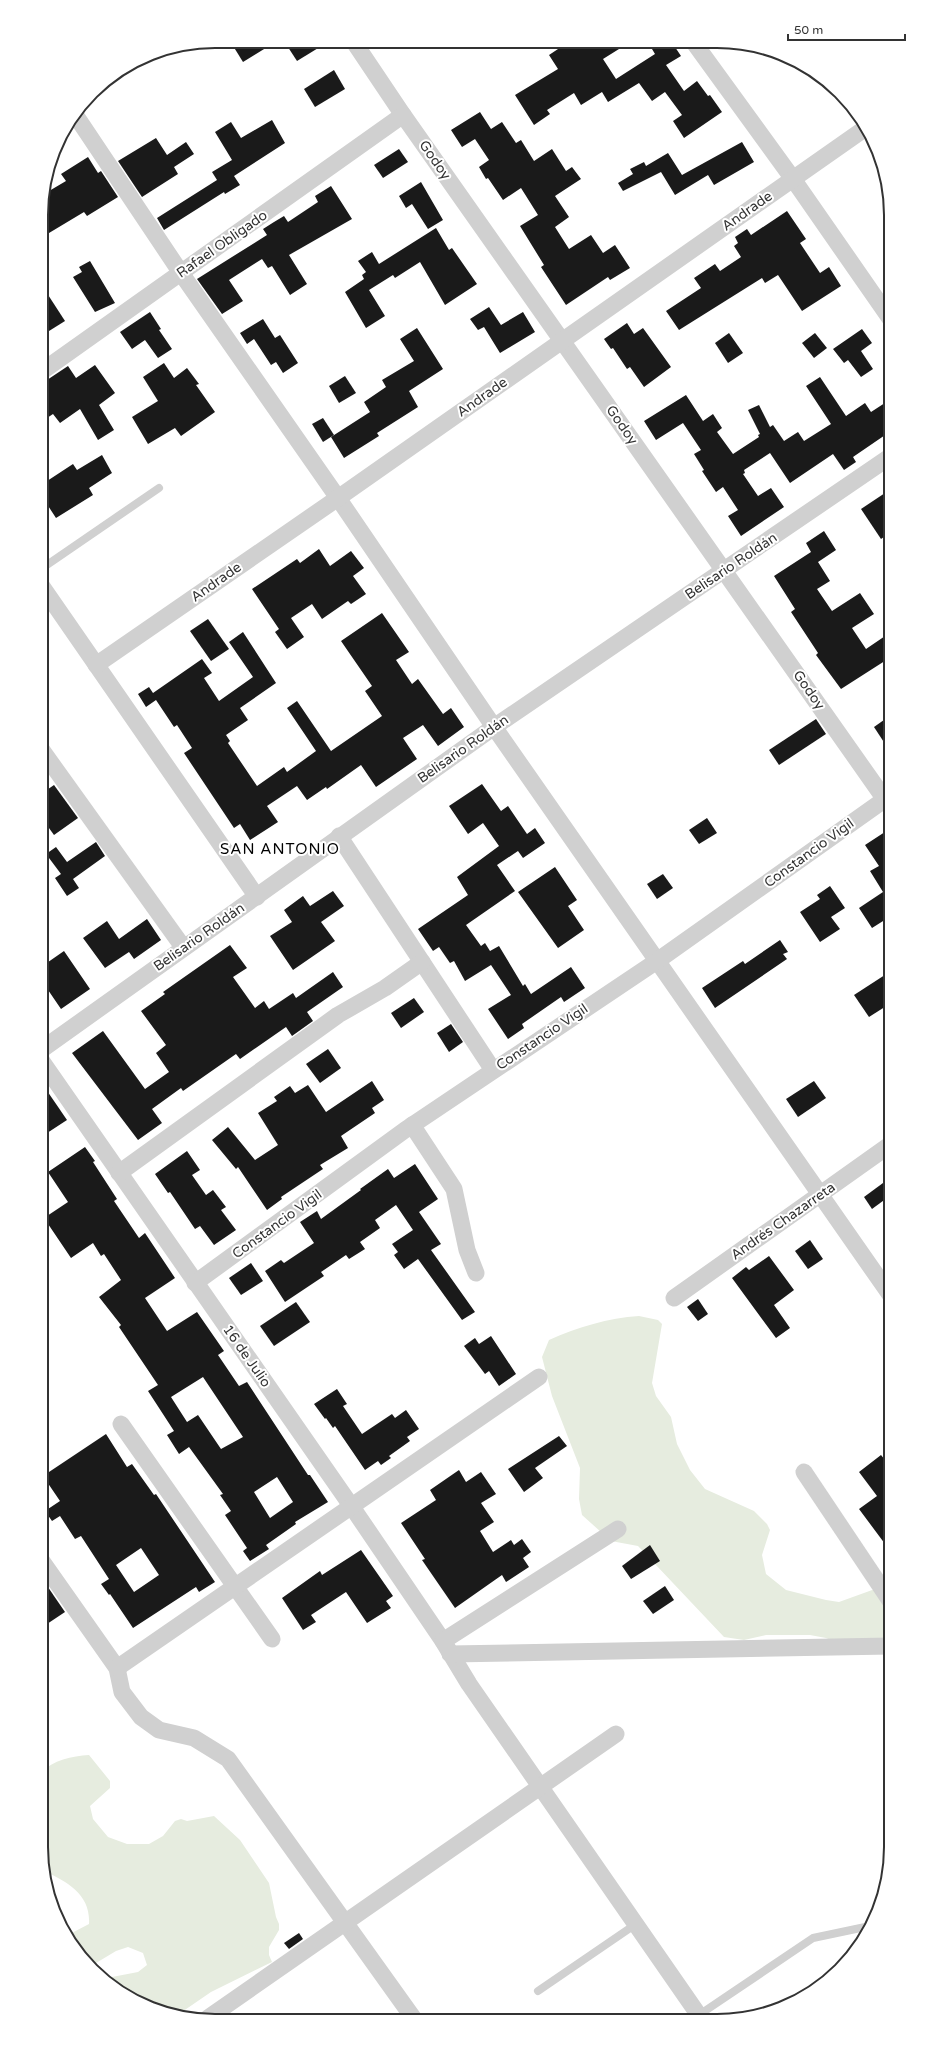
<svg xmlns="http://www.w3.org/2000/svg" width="932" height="2062" font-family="'Varela Round',sans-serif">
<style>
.green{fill:#e6ecdf}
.building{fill:#1a1a1a;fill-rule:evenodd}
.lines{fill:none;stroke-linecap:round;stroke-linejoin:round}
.lane{stroke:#d0d0d0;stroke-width:8}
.street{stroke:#d0d0d0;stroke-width:17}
.labels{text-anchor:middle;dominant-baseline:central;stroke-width:4;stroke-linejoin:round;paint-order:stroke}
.street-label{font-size:14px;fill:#333;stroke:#fff}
.neighbourhood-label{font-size:15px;letter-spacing:1px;fill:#000;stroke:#fff}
.rim{fill:none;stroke:#333;stroke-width:2}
</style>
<rect width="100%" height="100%" fill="#fff"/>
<g class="green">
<path d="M639,1316L658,1320L662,1324L652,1383L656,1396L671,1417L677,1444L690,1470L705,1489L754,1511L767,1524L770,1530L762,1555L766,1574L786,1590L826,1600L839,1602L875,1589L891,1592V1645L860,1653L826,1638L810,1635H766L744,1640L724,1637L638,1546L611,1541L582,1515L579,1499L580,1468L552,1396L542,1357L549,1340C578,1327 608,1318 639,1316Z"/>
<path d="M89,1755L110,1781V1788L90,1806L93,1819L108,1837L127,1844H149L163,1836L175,1821L181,1819L187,1821L214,1816L240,1840L269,1883L276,1917L279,1924V1930L269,1947V1955L272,1962L211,1992L176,2016L138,2003L107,1982L112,1977L138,1972L147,1965L143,1953L128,1947L116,1951L91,1966L66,1936L89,1924C91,1895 68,1882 44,1871L41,1847V1773C53,1760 72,1756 89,1755Z"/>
</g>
<g class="building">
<path d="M230,41H277L243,62Z"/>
<path d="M284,41L328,42L297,61Z"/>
<path d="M567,43L627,44L603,59L616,79L655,54L649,44H673L681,56L666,65L684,91L697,81L708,96L710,95L722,112L684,138L673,121L682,115L665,92L652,101L639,83L608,102L602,92L581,105L574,93L547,110L550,114L534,125L515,95L558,69L549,55Z"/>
<path d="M334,70L345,89L315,107L304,89Z"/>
<path d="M480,112L491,129L502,122L516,143L521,140L534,161L552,149L566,171L572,167L581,179L555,196L569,217L555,227L569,249L591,235L603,253L615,245L630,268L610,280L608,277L566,305L541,267L544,265L520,226L538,215L521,188L503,200L488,178L486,179L479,167L489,160L475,139L462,147L451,130Z"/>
<path d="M272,120L285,143L234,176L240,185L225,194L224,192L164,230L157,218L217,180L212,172L232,160L215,132L231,122L241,138Z"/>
<path d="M156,138L167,155L186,142L194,154L174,167L178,174L142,197L118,161Z"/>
<path d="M742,142L754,162L714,185L708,175L675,195L661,172L623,191L618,183L633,174L630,169L644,162L646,166L668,153L682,175Z"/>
<path d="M399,149L408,162L383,178L374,165Z"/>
<path d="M88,157L98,173L101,171L118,197L87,216L84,212L49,233L41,220V204L44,194L66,181L61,174Z"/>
<path d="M421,182L443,220L428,229L412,204L406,208L399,196Z"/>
<path d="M331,186L352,219L289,255L307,284L290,295L272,266L268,268L262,259L229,280L243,301L222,314L197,279L267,235L263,229L274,222L284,216L288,222L318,202L315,196Z"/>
<path d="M787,211L806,239L800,243L820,273L829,267L841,286L802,311L778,275L765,283L762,278L679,330L666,311L701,288L694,278L715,264L720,271L741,257L734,246L738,243L735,237L747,229L751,235Z"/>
<path d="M436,228L449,250L452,248L477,284L445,305L420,262L395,278L393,275L369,290L385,316L366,328L345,292L364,279L362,275L366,272L358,261L372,252L379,264Z"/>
<path d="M90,261L115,303L95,312L73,277L82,272L79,267Z"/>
<path d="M41,284L65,321L49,331L41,319Z"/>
<path d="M489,307L501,325L523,312L535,332L500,353L484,327L478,330L470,319Z"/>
<path d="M150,312L161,329L159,330L172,349L158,358L145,340L132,349L120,332Z"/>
<path d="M263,319L275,338L280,335L298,363L283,373L276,362L271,365L254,339L247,344L240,333Z"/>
<path d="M627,323L634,334L643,328L671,367L644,387L630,367L627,369L613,348L611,349L604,339Z"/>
<path d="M417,328L443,369L409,391L418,407L377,433L379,436L344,458L331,437L370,412L364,402L386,387L382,380L414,361L400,339Z"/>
<path d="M862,329L872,343L861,351L873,369L861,377L848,360L844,363L833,349Z"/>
<path d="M729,333L743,353L728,363L715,343Z"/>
<path d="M815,333L827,348L814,358L802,343Z"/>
<path d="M164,363L174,378L187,368L199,384L196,385L215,412L181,436L175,428L148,444L132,417L158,401L143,377Z"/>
<path d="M95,365L115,393L99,405L114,430L98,440L80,409L60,423L53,414L41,422V384L68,366L76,378Z"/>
<path d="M345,376L356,393L339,403L329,386Z"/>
<path d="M820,377L846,416L865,403L871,412L891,399V431L853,457L856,462L844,470L833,454L790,483L770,453L744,470L745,473L743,474L758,496L771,488L784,507L741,536L728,516L738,510L723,487L716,492L702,471L704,470L694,454L701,450L683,423L656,440L644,421L686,395L703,421L713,414L722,428L717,432L733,454L759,437L758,435L760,434L748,410L759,405L770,427L773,425L784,441L798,432L804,441L831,424L806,386Z"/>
<path d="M323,418L334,435L323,442L312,424Z"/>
<path d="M102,455L112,473L89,488L93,495L56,518L41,495V485L73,464L77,470Z"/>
<path d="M891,489V532L881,539L861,509Z"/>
<path d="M824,531L836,550L818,562L830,581L817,589L832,611L860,593L874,614L852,628L866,649L891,632V657L841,689L816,655L818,653L791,612L795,609L774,576L811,552L806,543Z"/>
<path d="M319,549L330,566L351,551L364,568L353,576L366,594L351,604L348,601L322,619L312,604L291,618L304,637L287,649L275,632L279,629L252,589L297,559L300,563Z"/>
<path d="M382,613L409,652L396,660L412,684L418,679L443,714L451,708L464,727L438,746L423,725L403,738L417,759L376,787L361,765L327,789L326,787L307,800L297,786L267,806L278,822L250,840L240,824L234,828L184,753L192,748L177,725L174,727L156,700L146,707L138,694L149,687L153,693L202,659L212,673L204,678L219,701L253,677L229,642L243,632L276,683L240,708L248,720L226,735L230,741L228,743L257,786L284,767L287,772L316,751L287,708L297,701L331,751L382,716L365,691L372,686L341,641Z"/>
<path d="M208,619L229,649L211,661L190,631Z"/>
<path d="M891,715V753L874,727Z"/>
<path d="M816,719L826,734L779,765L769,750Z"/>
<path d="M482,784L501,811L508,806L527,834L535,828L545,843L523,858L518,851L497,865L515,891L466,925L481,946L485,943L490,951L499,946L523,986L525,984L531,994L571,967L585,988L564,1002L561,997L522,1024L524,1028L508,1039L488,1009L511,995L491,965L465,981L454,961L450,963L439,947L433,951L418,929L468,895L457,877L499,846L483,823L468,834L449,806Z"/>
<path d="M54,785L78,818L54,835L41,817V794Z"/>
<path d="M707,818L717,833L699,844L689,830Z"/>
<path d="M891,828V916L872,928L859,908L883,892L870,871L879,866L865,845Z"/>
<path d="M96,842L105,856L73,879L79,888L67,896L55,878L61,874L46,854L56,847L67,862Z"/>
<path d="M555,867L577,900L568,906L584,930L558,948L518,892Z"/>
<path d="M663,874L673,888L657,899L647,884Z"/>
<path d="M830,886L845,908L831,917L840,929L820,942L800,912L820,899L817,895Z"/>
<path d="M333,891L344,906L321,922L335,941L293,970L270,936L292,922L284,910L303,896L310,906Z"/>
<path d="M147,919L161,940L134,959L129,952L105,968L83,938L107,921L119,939Z"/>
<path d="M780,940L788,952L783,954L787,959L715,1008L702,988L743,961L745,964Z"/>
<path d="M230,945L247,968L233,977L255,1008L264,1001L269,1009L293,993L296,998L333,972L343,987L307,1012L313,1021L292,1036L286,1027L240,1059L236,1054L183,1091L181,1088L152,1109L162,1123L138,1140L72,1053L103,1031L145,1089L169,1072L156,1053L166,1045L141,1011L165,994L163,992Z"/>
<path d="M64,951L90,989L61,1009L46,987L41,991V967Z"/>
<path d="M891,971V1003L869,1017L854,995Z"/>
<path d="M414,998L424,1012L401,1028L391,1013Z"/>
<path d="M451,1024L463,1042L449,1052L437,1033Z"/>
<path d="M328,1049L341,1068L320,1083L306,1064Z"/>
<path d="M372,1081L384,1100L372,1108L375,1113L341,1136L348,1148L320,1165L323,1169L281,1197L282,1199L267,1210L238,1167L236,1169L212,1140L228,1127L255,1160L278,1145L258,1113L277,1101L274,1097L290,1086L295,1093L308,1085L326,1112Z"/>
<path d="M814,1081L826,1098L798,1117L786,1099Z"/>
<path d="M41,1082L67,1120L41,1137Z"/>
<path d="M85,1147L95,1161L93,1162L117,1199L114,1201L139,1238L145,1233L175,1278L145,1298L167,1331L197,1312L224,1351L218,1355L239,1386L247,1382L308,1475H310L328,1502L295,1522L296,1524L266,1545L269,1549L250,1561L243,1551L247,1548L225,1515L231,1511L220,1495L223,1494L189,1447L179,1454L167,1435L174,1431L148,1391L158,1385L119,1327L121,1325L99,1297L121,1280L104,1254L101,1256L93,1243L71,1258L44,1218L68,1202L48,1172ZM203,1377L243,1437L221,1449L198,1415L187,1422L171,1397ZM277,1477L293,1502L270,1518L254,1492Z"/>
<path d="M187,1151L200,1170L192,1175L206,1195L213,1190L226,1207L221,1210L236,1230L214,1245L200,1226L195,1229L170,1192L168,1193L155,1174Z"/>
<path d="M415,1164L438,1199L419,1212L441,1244L431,1250L475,1312L462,1320L418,1259L404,1269L394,1255L398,1252L392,1244L413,1230L396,1205L375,1220L380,1228L360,1242L365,1249L349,1259L346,1255L321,1272L324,1276L285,1302L265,1271L281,1260L284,1263L314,1243L300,1222L317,1211L321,1219L361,1190L360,1189L388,1169L394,1178Z"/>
<path d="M883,1183L891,1195L872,1209L864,1197Z"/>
<path d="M810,1240L823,1259L808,1269L795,1251Z"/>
<path d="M769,1256L794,1290L774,1305L790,1328L776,1338L732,1278L746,1267L749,1270Z"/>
<path d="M251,1263L263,1281L241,1295L229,1278Z"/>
<path d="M698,1299L708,1314L698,1321L687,1307Z"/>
<path d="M296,1302L310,1322L274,1346L260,1326Z"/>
<path d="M491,1336L516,1374L499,1386L489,1371L485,1374L464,1346L475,1338L479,1344Z"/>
<path d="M337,1389L347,1404L343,1406L362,1434L392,1414L395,1418L406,1410L419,1429L407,1437L410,1441L389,1456L391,1458L381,1465L378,1461L365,1470L335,1426L333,1428L326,1418L325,1419L314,1404Z"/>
<path d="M106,1434L127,1467L132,1464L154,1495L156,1494L215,1582L199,1592L196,1587L133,1628L110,1594L109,1595L101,1584L109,1579L81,1536L75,1539L60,1516L52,1521L45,1511L60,1501L43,1476ZM141,1548L159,1575L134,1592L116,1565Z"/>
<path d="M559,1436L567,1446L535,1468L543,1478L524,1492L508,1469Z"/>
<path d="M881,1455L885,1460L891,1455V1514L889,1511L886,1513L891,1520V1552L859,1509L877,1496L859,1472Z"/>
<path d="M459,1470L466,1482L481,1472L496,1494L481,1503L494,1522L480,1531L493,1552L511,1540L514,1545L522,1539L531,1552L523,1558L529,1567L506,1582L502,1575L455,1608L422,1560L425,1559L401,1523L436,1500L430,1490Z"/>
<path d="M650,1545L660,1561L631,1579L622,1566Z"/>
<path d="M361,1550L393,1596L386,1601L391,1608L367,1623L346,1592L311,1615L316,1622L303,1630L282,1598L320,1571L322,1575Z"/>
<path d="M41,1577L65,1612L41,1628Z"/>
<path d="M665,1586L674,1600L653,1614L643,1601Z"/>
<path d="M299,1933L303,1939L289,1949L284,1943Z"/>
</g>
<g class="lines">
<g class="lane">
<path d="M41,569L159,488"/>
<path d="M538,1991L636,1924"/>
<path d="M690,2021L813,1938L870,1926"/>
</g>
<g class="street">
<path d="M354,42L403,115L891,808"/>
<path d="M695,44L793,179L891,320"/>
<path d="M76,116L181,273L338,498L494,727L891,1296"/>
<path d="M41,372L403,115"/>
<path d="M41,585L257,897"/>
<path d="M96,665L338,498L867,127"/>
<path d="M41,749L183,947"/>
<path d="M339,836L493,1070"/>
<path d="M41,1050L494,727L891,456"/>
<path d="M41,1060L352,1507L443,1641L469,1684L698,2014"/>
<path d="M412,1125L454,1189L467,1250L476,1273"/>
<path d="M119,1173L338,1015L385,988L422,962"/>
<path d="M195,1283L405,1130L657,961L891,795"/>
<path d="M674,1298L891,1144"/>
<path d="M121,1424L272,1639"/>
<path d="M804,1472L891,1602"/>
<path d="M41,1560L117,1668L122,1692L141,1717L159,1730L194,1738L228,1759L414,2019"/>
<path d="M443,1641L618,1529"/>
<path d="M450,1654L891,1646"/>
<path d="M117,1668L539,1377"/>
<path d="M208,2018L616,1734"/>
</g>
</g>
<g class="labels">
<g class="street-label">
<text transform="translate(435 160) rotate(55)">Godoy</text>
<text transform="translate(747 211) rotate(-35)">Andrade</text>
<text transform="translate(222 244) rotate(-35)">Rafael Obligado</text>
<text transform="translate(482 397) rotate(-35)">Andrade</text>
<text transform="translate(622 425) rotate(55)">Godoy</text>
<text transform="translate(731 566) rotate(-34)">Belisario Roldán</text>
<text transform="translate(216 582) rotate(-35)">Andrade</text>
<text transform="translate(809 690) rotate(55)">Godoy</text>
<text transform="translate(463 749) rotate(-35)">Belisario Roldán</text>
<text transform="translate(809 853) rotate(-36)">Constancio Vigil</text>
<text transform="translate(199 937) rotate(-35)">Belisario Roldán</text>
<text transform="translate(542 1037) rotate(-34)">Constancio Vigil</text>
<text transform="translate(783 1221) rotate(-35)">Andrés Chazarreta</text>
<text transform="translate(277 1224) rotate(-36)">Constancio Vigil</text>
<text transform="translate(247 1356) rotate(55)">16 de Julio</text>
</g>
<g class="neighbourhood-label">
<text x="280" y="849">SAN ANTONIO</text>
</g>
</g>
<path d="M0 0H932V2062H0ZM215 48H717A167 167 0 0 1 884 215V1847A167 167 0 0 1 717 2014H215A167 167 0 0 1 48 1847V215A167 167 0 0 1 215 48Z" fill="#fff" fill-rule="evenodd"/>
<path class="rim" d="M215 48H717A167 167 0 0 1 884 215V1847A167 167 0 0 1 717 2014H215A167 167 0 0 1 48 1847V215A167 167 0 0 1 215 48Z"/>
<path d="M788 34v6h117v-6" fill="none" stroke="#333333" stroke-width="2"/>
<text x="794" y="34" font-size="12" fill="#333333" stroke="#ffffff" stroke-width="3" paint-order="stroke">50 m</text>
</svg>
